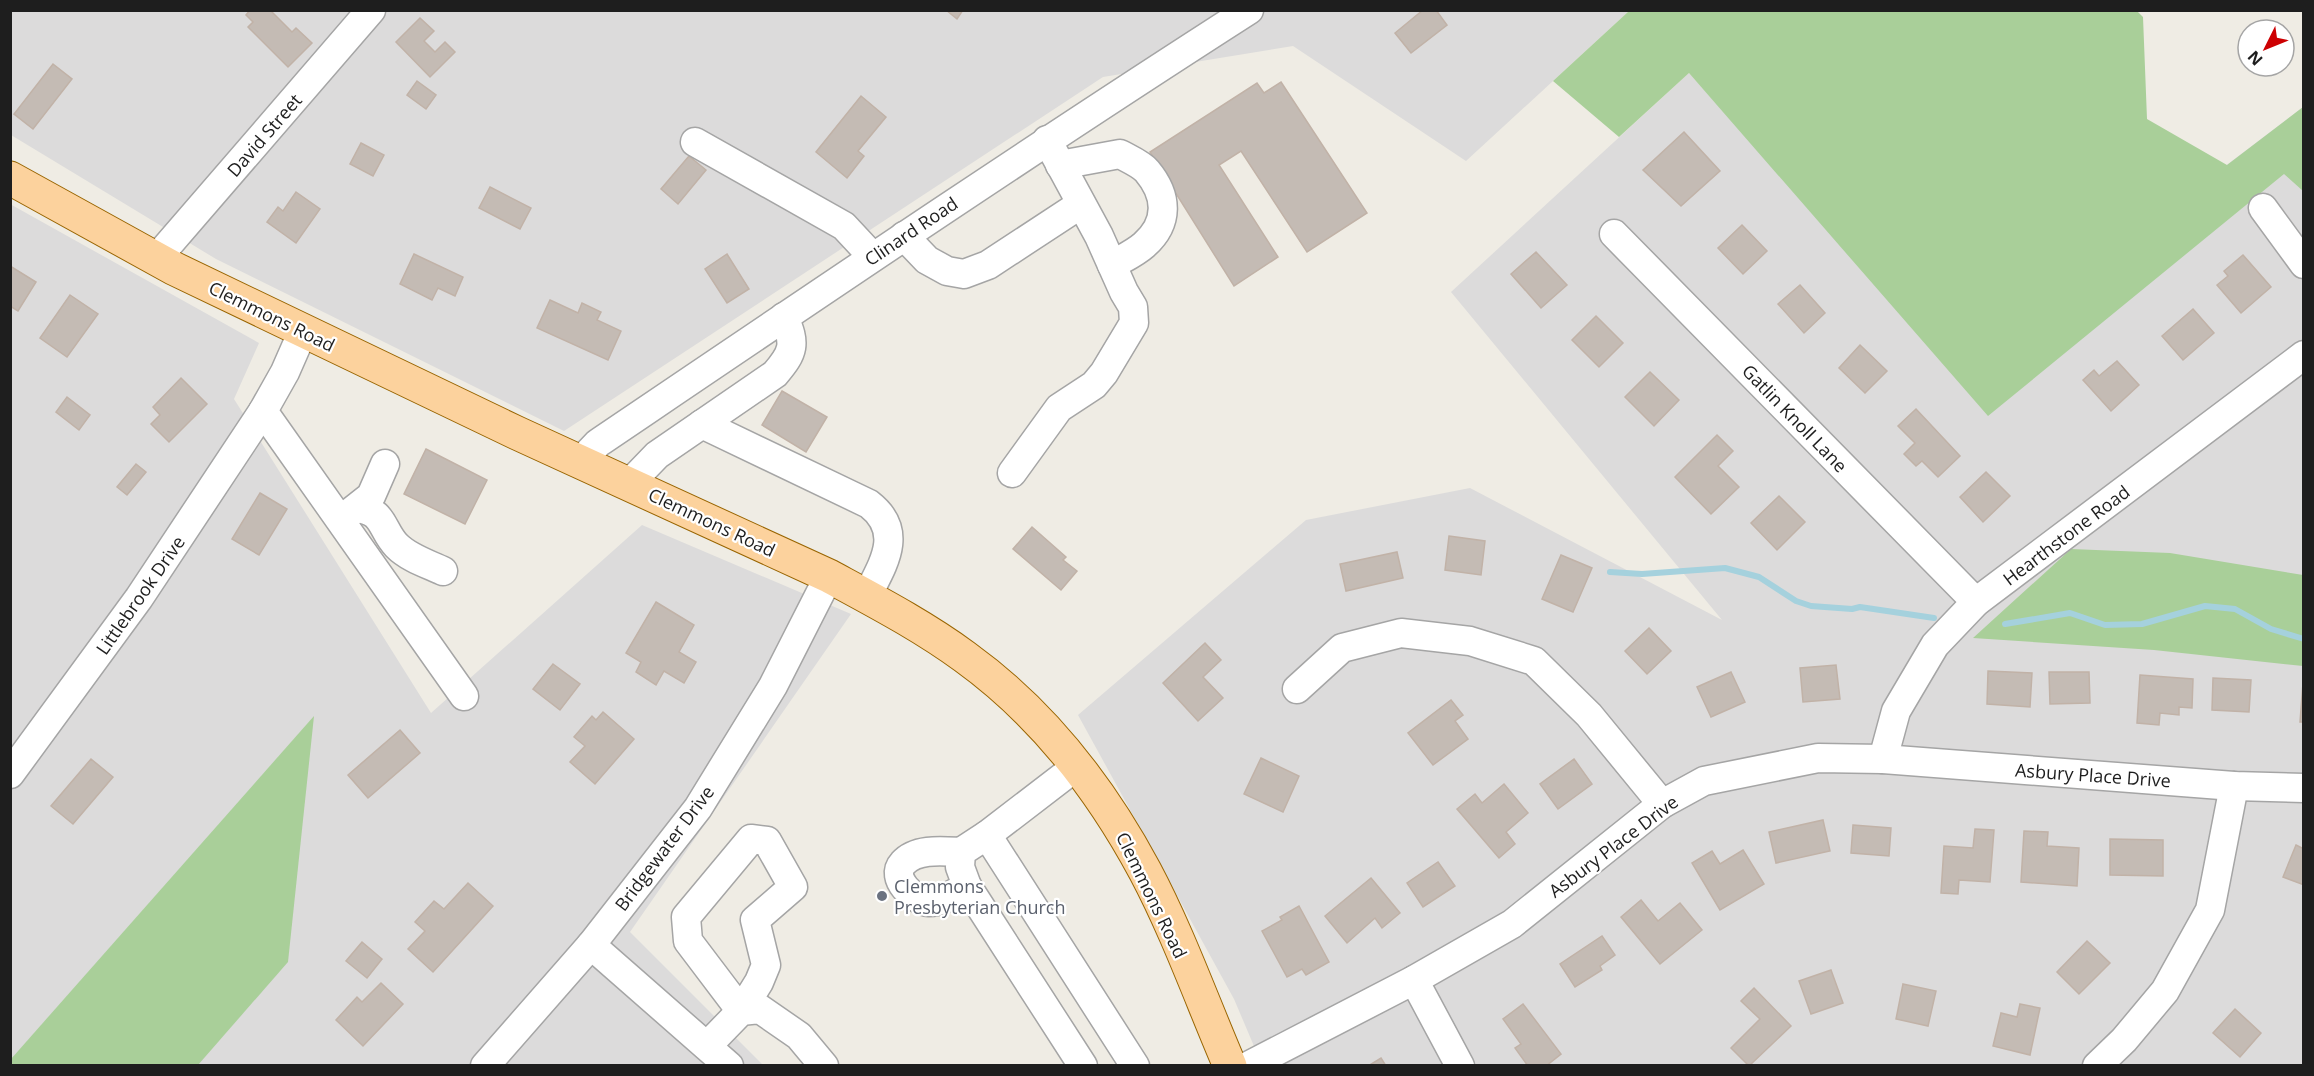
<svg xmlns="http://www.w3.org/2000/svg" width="2314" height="1076" font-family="'Open Sans',sans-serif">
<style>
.residential{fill:#dcdbdb}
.forest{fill:#a9cf99}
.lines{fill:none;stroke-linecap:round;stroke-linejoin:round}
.stream{stroke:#a5d1dd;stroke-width:6}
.building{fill:#c4bbb4;stroke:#c1b2a7;stroke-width:1.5}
.minor-casing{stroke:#a5a5a5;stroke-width:31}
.major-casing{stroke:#996500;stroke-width:35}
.minor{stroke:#fff;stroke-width:28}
.major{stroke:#fcd29d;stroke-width:33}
.worship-dot{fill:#6b7280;stroke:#fff;stroke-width:2}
.labels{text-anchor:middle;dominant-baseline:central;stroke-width:4.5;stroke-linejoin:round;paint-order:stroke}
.street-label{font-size:18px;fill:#1e1e1e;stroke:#fff}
.worship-label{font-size:18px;fill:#5b616d;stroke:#fff;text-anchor:start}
</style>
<rect width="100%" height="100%" fill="#efece4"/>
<g class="residential">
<path d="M10,11H1629L1466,161L1293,46L1103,77L564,431L216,259L11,135Z"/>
<path d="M1689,73L1955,371L2303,107V1065H1262L1234,999L1078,715L1306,520L1470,488L1722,620L1451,292Z"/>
<path d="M10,204L259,343L234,399L431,713L642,525L851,614L630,932L763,1065H11Z"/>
</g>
<g class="forest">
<path d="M1629,11H2137L2143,17L2147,119L2227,165L2303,107V191L2284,174L1988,416L1689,73L1619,137L1553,81Z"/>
<path d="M2071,549L2170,553L2303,575V666L2154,650L1973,638Z"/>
<path d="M314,716L288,962L198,1065H11V1059Z"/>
</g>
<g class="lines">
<g class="stream">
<path d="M1610,572L1642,574L1725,568L1759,577L1796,601L1811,606L1852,609L1860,607L1934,618"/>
<path d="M2005,624L2070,613L2105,625L2142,624L2205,606L2235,609L2271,629L2304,639"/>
</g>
</g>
<g class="building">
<path d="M250,10H270L292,32L296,28L312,43L288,67L248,27L253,22L246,15Z"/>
<path d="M946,10H963L957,19Z"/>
<path d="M1423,10H1436L1447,25L1411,53L1395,33Z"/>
<path d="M420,18L434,31L424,41L435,52L445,42L455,52L430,77L396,42Z"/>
<path d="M53,64L72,79L33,129L14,114Z"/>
<path d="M417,81L436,95L426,109L407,95Z"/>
<path d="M1281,82L1367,213L1307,252L1241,151L1219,165L1278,257L1234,286L1150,152L1257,83L1264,93Z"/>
<path d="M861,96L886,117L858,151L864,156L847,178L816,152Z"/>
<path d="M1684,132L1720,171L1681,206L1643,170Z"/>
<path d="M361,143L384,155L373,176L350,164Z"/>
<path d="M689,156L706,170L678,204L661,189Z"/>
<path d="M490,187L531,208L520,229L479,208Z"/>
<path d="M296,192L320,209L296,243L267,222L278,207L283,211Z"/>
<path d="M1742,225L1767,251L1743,274L1718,248Z"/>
<path d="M1536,252L1567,285L1541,308L1511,274Z"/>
<path d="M414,254L463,277L455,296L438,288L432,300L400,284Z"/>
<path d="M727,254L749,289L727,303L705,269Z"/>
<path d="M2243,255L2271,287L2241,313L2217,285L2228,276L2224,271Z"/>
<path d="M10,266L36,282L18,311L10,306Z"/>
<path d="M1800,285L1825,313L1804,333L1778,304Z"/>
<path d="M70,295L98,314L67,357L40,338Z"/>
<path d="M550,300L578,313L582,303L601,312L597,320L621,331L608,360L537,328Z"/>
<path d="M2193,309L2214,333L2183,360L2162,336Z"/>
<path d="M1596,316L1623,343L1599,367L1572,340Z"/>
<path d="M1860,345L1887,371L1865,393L1839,368Z"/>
<path d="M2117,361L2139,385L2111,411L2083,380L2094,370L2099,376Z"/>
<path d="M1650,372L1679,400L1654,426L1625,397Z"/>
<path d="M181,378L207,404L169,442L151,424L160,415L153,407Z"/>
<path d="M782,391L827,417L806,452L762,425Z"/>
<path d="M67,397L90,415L79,430L56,412Z"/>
<path d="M1916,409L1960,456L1938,477L1922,461L1916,466L1904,454L1915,443L1898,426Z"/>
<path d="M1717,435L1733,451L1718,466L1739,487L1711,514L1675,477Z"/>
<path d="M426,449L487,480L465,524L404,494Z"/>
<path d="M136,464L146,472L127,495L117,487Z"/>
<path d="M1986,472L2010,496L1983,522L1960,497Z"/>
<path d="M260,493L287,509L259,555L232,539Z"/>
<path d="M1779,496L1805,522L1777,550L1751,523Z"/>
<path d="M1032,527L1066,557L1063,560L1077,571L1061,590L1013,549Z"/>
<path d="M1449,536L1485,541L1481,575L1445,570Z"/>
<path d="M1397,552L1403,578L1346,591L1340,564Z"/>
<path d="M1561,555L1592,568L1573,612L1542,599Z"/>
<path d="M656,602L694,625L679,652L696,662L684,683L664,671L656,685L636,672L641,662L626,653Z"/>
<path d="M1649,628L1671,651L1647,674L1625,651Z"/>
<path d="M1205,643L1221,660L1203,677L1223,698L1198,721L1163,683Z"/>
<path d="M553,664L580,684L560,710L533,689Z"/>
<path d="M1836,665L1840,699L1803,702L1800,668Z"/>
<path d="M1988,671L2032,673L2030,707L1987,704Z"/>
<path d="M1731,672L1745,702L1711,717L1697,687Z"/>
<path d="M2049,672H2089L2090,703L2050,704Z"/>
<path d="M2140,675L2193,679L2192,708L2179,707V715L2160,713L2159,725L2137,723Z"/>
<path d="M2213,678L2251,680L2249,712L2212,710Z"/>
<path d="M2303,683H2304V722H2300Z"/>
<path d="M1451,700L1463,715L1455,721L1468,739L1433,765L1408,733Z"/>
<path d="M603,712L634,739L595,784L570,762L585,746L574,737L592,716L596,720Z"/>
<path d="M400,730L420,753L368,798L348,775Z"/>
<path d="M1261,758L1299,776L1283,812L1244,794Z"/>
<path d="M91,759L113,777L73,824L51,806Z"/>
<path d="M1574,759L1592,784L1558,809L1540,784Z"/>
<path d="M1504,784L1528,813L1506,832L1515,844L1499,858L1457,809L1475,794L1482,803Z"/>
<path d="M1823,820L1830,851L1776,863L1769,832Z"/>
<path d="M1853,825L1891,828L1889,856L1851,853Z"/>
<path d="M1975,829L1994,830L1990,882L1959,880L1958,894L1941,893L1944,846L1973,848Z"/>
<path d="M2024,831L2048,832L2047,846L2079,848L2077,886L2021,882Z"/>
<path d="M2110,839L2163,840V876L2110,875Z"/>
<path d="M2296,845L2304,849V885L2283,877Z"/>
<path d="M1743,850L1764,884L1720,910L1692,863L1712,851L1720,864Z"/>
<path d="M1438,862L1455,886L1423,907L1407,883Z"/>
<path d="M1371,878L1400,913L1382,928L1375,918L1347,943L1325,916Z"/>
<path d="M468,883L493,906L433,972L408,949L425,931L415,922L434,901L444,909Z"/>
<path d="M1641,900L1658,921L1680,903L1702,930L1660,964L1621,917Z"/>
<path d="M1299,906L1329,962L1306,975L1302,969L1287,977L1262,931L1282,920L1280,917Z"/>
<path d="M1602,936L1615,955L1600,966L1602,970L1575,987L1560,964Z"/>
<path d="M2087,941L2110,963L2079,994L2057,972Z"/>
<path d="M362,942L382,959L367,978L346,961Z"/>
<path d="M1831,970L1843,1003L1811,1014L1799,981Z"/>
<path d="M381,983L403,1004L363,1046L336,1020L357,997L362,1002Z"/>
<path d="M1903,984L1936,991L1928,1026L1896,1019Z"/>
<path d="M1754,988L1791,1026L1749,1066L1731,1048L1760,1019L1741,1001Z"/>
<path d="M1523,1004L1561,1054L1546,1066H1528L1515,1048L1521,1044L1503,1019Z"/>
<path d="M2020,1004L2040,1008L2030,1055L1993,1046L2001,1013L2017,1017Z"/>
<path d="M2235,1009L2261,1033L2240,1057L2213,1033Z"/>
<path d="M1381,1058L1386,1066H1368Z"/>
</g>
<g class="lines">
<g class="minor-casing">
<g id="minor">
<path d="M695,142L844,226L872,256"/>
<path d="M1060,165L1120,154C1129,159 1141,164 1147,171C1168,196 1169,223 1144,245C1135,253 1122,259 1112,265"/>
<path d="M2263,208L2304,264"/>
<path d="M1614,234L1976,602"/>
<path d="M904,236L927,260L947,271L964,274L988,265L1081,204"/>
<path d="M156,259L371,10"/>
<path d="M303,331L285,372L263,411L464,696"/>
<path d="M702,424L869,504C905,532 883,564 867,596"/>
<path d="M580,462L598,443C814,297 1029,151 1249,10"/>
<path d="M1012,473L1059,408L1094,385L1104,373L1134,323L1133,307L1124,292L1099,236L1047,140"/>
<path d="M629,484L657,455L775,374C794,352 796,344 784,317"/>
<path d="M357,508C385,511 381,530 397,546C409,558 428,564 443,571"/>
<path d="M347,515L371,496L385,464"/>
<path d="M1297,689L1342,648L1401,633L1470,641L1534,661L1589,715L1662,804"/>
<path d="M1883,759L1896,711L1935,645L1976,602L2304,355"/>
<path d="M1077,766L987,835L961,852L960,867L967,886L1083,1066"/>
<path d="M10,774L139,598L263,411"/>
<path d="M987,835L1135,1066"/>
<path d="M751,839L767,841L793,887L755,920L766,965L759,982L741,1011L688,941L686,917Z"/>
<path d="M961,852C943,851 916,848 903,863C889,878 914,901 929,902C943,902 955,893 967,886"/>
<path d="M591,945L729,1066"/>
<path d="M1414,980L1460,1066"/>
<path d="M707,1046L741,1011L760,1009L799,1036L824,1066"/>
<path d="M485,1066L591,945L698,808L773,686L829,576"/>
<path d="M1248,1066L1414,980L1512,924L1662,804L1704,781L1818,758L1883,759L2234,786L2304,788"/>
<path d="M2097,1066L2124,1040L2165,991L2210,910L2234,786"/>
</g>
</g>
<g class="major-casing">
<path id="major" d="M10,178L173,268L517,433L829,576C875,601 923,626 965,657C1041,712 1101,789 1145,871C1178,933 1202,1001 1230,1066"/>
</g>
<use href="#minor" class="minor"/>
<use href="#major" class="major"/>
</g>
<circle class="worship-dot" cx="882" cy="896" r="6"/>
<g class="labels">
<g class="street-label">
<text transform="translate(264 135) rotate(-49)">David Street</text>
<text transform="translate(911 231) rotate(-34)">Clinard Road</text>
<text transform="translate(272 316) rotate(26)">Clemmons Road</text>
<text transform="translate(1795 418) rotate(46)">Gatlin Knoll Lane</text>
<text transform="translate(712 522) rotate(25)">Clemmons Road</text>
<text transform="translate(2066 535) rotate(-37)">Hearthstone Road</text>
<text transform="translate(140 595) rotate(-55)">Littlebrook Drive</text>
<text transform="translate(2093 775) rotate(4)">Asbury Place Drive</text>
<text transform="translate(1613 846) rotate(-37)">Asbury Place Drive</text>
<text transform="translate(664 848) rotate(-53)">Bridgewater Drive</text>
<text transform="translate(1152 895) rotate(64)">Clemmons Road</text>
</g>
<g class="worship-label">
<text x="894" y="886">Clemmons<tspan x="894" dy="21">Presbyterian Church</tspan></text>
</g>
</g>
<rect width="2314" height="1076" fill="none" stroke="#1e1e1e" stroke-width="24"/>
<g transform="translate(2266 48) rotate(227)"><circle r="28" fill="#ffffff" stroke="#a5a5a5" stroke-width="1.5"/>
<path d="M0-4.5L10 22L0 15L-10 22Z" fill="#cd0002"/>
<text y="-9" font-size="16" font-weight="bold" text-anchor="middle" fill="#1e1e1e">N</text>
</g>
</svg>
